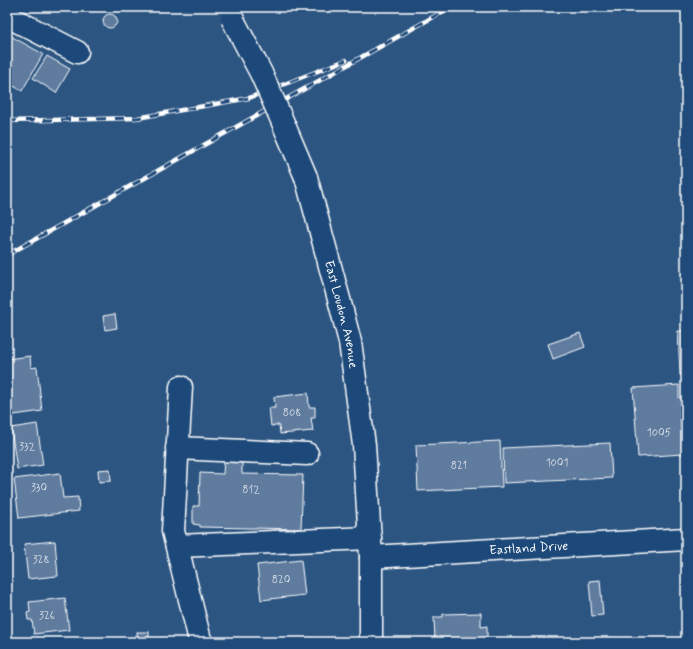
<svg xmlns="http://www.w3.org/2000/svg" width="693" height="649" font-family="Mynerve,sans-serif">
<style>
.building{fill:#5e7c9f;stroke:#fff}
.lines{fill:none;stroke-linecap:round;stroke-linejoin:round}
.minor-casing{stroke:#fff;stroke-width:25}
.major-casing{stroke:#fff;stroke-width:25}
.minor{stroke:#1f4a7a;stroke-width:22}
.major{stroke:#1f4a7a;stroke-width:22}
.rail-casing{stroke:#fff;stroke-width:4.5}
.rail{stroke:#1f4a7a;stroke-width:3;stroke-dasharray:9;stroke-linecap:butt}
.major-bridge-casing{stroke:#fff;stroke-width:25;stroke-linecap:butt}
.major-bridge{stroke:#1f4a7a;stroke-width:22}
.labels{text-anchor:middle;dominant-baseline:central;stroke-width:3.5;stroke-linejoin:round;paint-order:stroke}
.number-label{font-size:11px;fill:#d7dee7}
.street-label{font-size:13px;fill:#fff;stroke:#1f4a7a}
</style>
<rect width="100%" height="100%" fill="#2c5582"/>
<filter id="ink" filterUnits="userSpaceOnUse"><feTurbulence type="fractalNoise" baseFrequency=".025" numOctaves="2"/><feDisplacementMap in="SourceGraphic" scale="8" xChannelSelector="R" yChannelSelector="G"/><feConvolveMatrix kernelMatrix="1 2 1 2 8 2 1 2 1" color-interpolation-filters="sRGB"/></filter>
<g filter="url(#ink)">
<g class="building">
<circle cx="110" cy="21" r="7"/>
<path d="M7,34L43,54L22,91L7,82Z"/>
<path d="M47,56L70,69L56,93L33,78Z"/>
<path d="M115,314L117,328L105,330L103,316Z"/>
<path d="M678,331H686V375H680Z"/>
<path d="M580,333L585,347L553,359L548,344Z"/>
<path d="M30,356L31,368L37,367L42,411L7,416V371L9,370L7,359Z"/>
<path d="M679,385V398L686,397V412H680L683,454L638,457L633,388Z"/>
<path d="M308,393L309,407H315V418H311L313,431L280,434L279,425L271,426L269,408H275L274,397Z"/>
<path d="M37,424L43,465L17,469L11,428Z"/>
<path d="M500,441L502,487L418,491L416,445Z"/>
<path d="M610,443L612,478L504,483L503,448Z"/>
<path d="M224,459L242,460V474L303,475L301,529L200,527V525L193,524V506H199L200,473L223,474Z"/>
<path d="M110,469L111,481L99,482L98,470Z"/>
<path d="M60,473L63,498L78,497L79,511L19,518L14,479Z"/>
<path d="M55,541L58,576L28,579L24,544Z"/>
<path d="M301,560L305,595L261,600L257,565Z"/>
<path d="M600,580L603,615L592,616L589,581Z"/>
<path d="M65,598L69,630L34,634L32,620H28L27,613L30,612L29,602Z"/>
<path d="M481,613V627L487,626V642H435L434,617H443V614Z"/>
<rect x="137" y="632" width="12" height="10"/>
</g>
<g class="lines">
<g class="minor-casing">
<g id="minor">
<path d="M7,16L77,52"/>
<path d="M181,387L173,531L200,640L202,642"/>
<path d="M177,448L307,454"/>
<path d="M177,546L370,538"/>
<path id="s1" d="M371,557L686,539"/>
</g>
</g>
<g class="major-casing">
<g id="major">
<path id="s2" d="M306,177L340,303L350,342L364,445L371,557V642"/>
</g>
</g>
<use href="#minor" class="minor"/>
<use href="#major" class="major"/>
<g class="rail-casing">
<g id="rail">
<path d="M7,121L137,118L249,98L346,60"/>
<path d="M7,255L451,7"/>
</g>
</g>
<use href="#rail" class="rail"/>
<g class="major-bridge-casing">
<path id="major-bridge" d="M232,18L261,73L281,118L306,177"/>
</g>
<use href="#major-bridge" class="major-bridge"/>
</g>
</g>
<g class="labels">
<g class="number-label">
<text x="292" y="413">808</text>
<text x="659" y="433">1005</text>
<text x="27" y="447">332</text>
<text x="557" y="463">1001</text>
<text x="459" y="466">821</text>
<text x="39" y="488">330</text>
<text x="251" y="490">812</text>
<text x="41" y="560">328</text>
<text x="281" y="580">820</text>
<text x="47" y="616">326</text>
</g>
<g class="street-label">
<text stroke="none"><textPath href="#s2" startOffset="142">East Loudon Avenue</textPath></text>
<text stroke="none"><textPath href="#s1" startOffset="158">Eastland Drive</textPath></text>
</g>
</g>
<rect width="693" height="649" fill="none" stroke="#1f4a7a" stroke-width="24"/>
<rect x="12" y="12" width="669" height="625" fill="none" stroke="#fff" stroke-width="1.5" filter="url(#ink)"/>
</svg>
